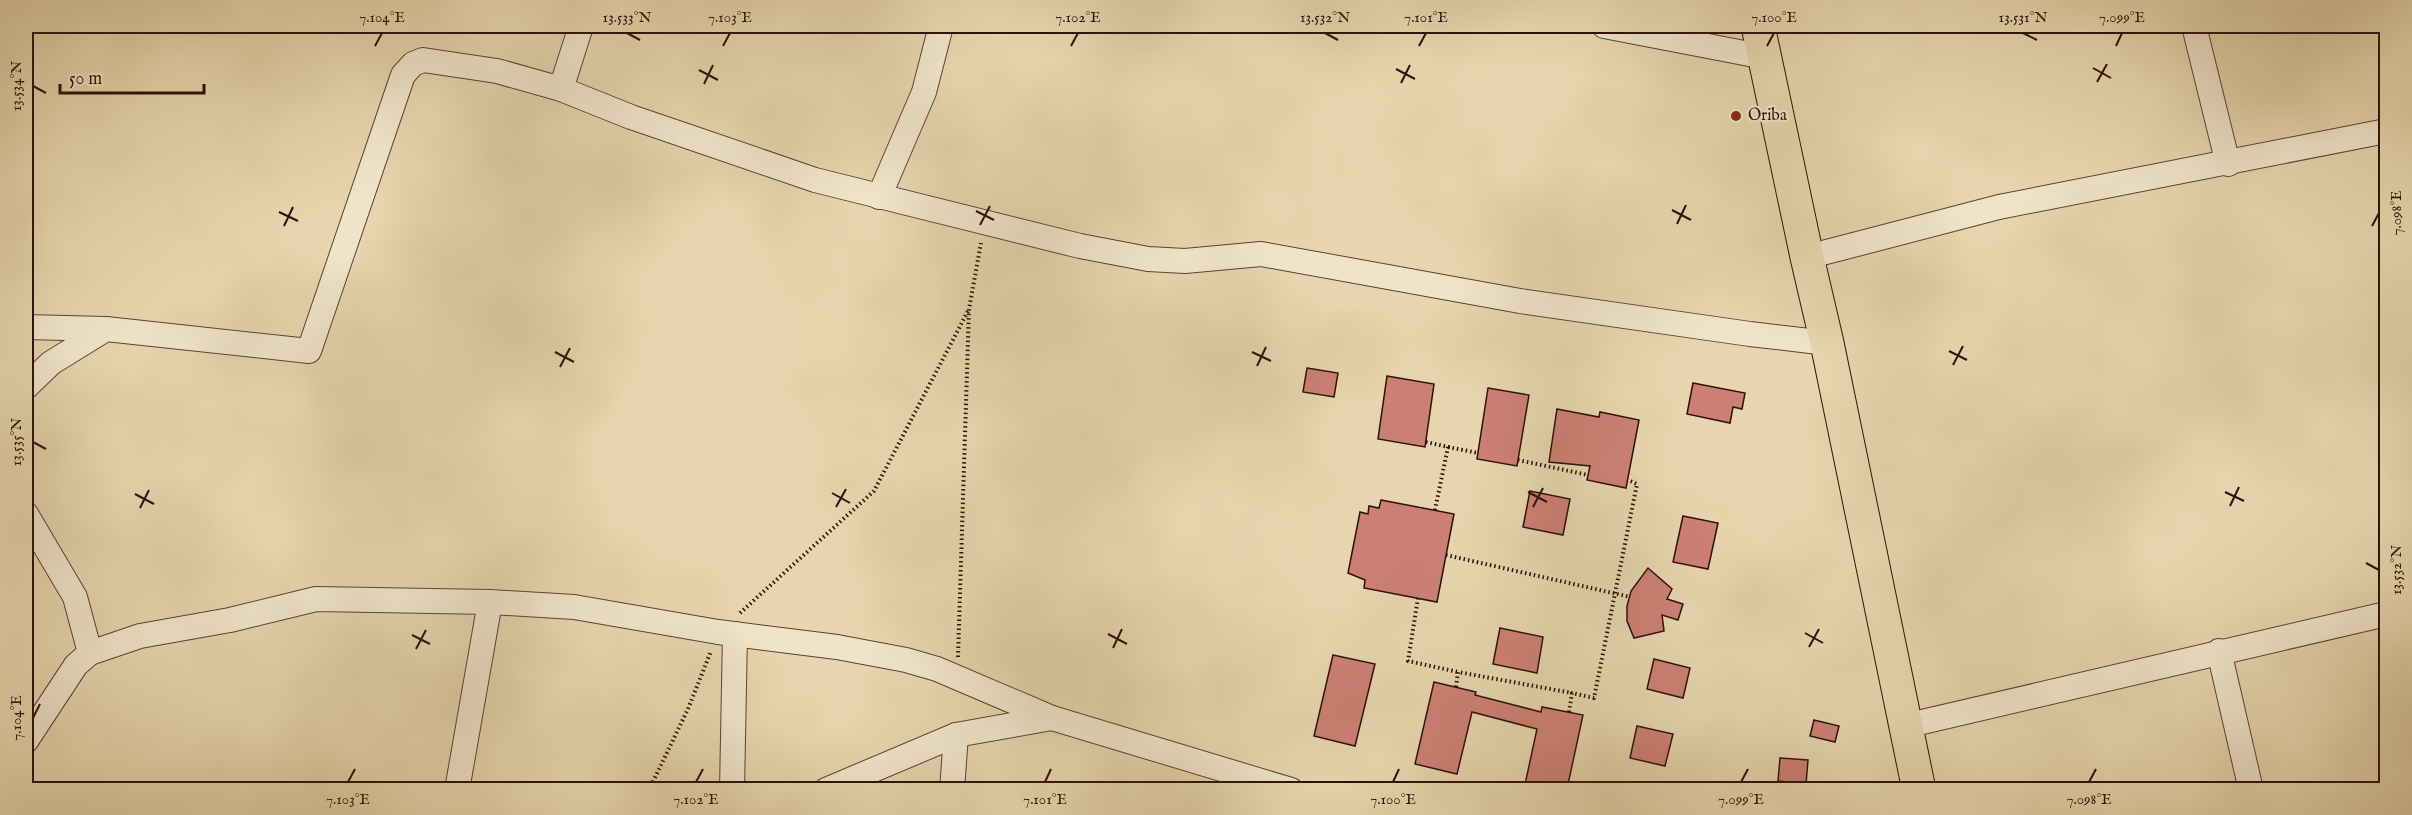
<svg xmlns="http://www.w3.org/2000/svg" width="2412" height="815" font-family="'IM FELL English',serif">
<style>
.building{fill:#cc8074;stroke:#2d1107;stroke-width:1.5}
.lines{fill:none;stroke-linecap:round;stroke-linejoin:round}
.minor-casing{stroke:#5b4231;stroke-width:26}
.highway-casing{stroke:#2d1107;stroke-width:35}
.path{stroke:#2d1107;stroke-width:4;stroke-dasharray:1.5 3;stroke-linecap:butt}
.minor{stroke:#efe4ca;stroke-width:24}
.highway{stroke:#e6d5ae;stroke-width:33}
.ticks{fill:none;stroke:#2d1107;stroke-width:2}
.poi-dot{fill:#8f2418;stroke:#efe4ca;stroke-width:2}
.labels{text-anchor:middle;dominant-baseline:central;stroke-width:4.5;stroke-linejoin:round;paint-order:stroke}
.poi-label{font-size:16px;fill:#2d1107;stroke:#efe4ca;text-anchor:start}
.neatline{fill:none;stroke:#2d1107;stroke-width:2}
.ticks-label{font-size:15px;text-anchor:middle;fill:#2d1107}
</style>
<rect width="100%" height="100%" fill="#e6d5ae"/>
<filter id="stains"><feTurbulence type="fractalNoise" baseFrequency=".00333" numOctaves="4"/><feColorMatrix values="0 0 0 0 .2 0 0 0 0 .09 0 0 0 0 .02 0 0 0 .5 -.17"/></filter>
<radialGradient id="worn" r=".72"><stop offset=".6" stop-color="#630" stop-opacity="0"/><stop offset="1" stop-color="#630" stop-opacity=".3"/></radialGradient>
<g class="building">
<path d="M1307,368L1338,373L1334,397L1303,392Z"/>
<path d="M1387,376L1434,384L1425,447L1378,439Z"/>
<path d="M1693,383L1745,393L1742,409L1733,407L1730,423L1687,414Z"/>
<path d="M1488,388L1529,395L1517,466L1477,459Z"/>
<path d="M1557,409L1599,417L1600,412L1639,420L1626,488L1587,480L1590,466L1549,462Z"/>
<path d="M1530,491L1570,499L1563,535L1523,527Z"/>
<path d="M1381,500L1454,514L1437,602L1364,588L1365,580L1348,573L1360,512L1368,514L1369,506L1379,508Z"/>
<path d="M1683,516L1718,523L1708,569L1673,562Z"/>
<path d="M1648,568L1672,589L1667,599L1683,604L1678,620L1662,615L1664,631L1634,638L1627,621V606L1631,591Z"/>
<path d="M1500,628L1543,637L1537,673L1493,664Z"/>
<path d="M1333,655L1375,664L1355,746L1314,736Z"/>
<path d="M1654,659L1690,668L1683,698L1647,689Z"/>
<path d="M1434,682L1476,692L1475,695L1541,712L1542,707L1583,715L1567,789H1524L1537,729L1472,712L1457,774L1415,764Z"/>
<path d="M1814,720L1839,726L1835,742L1810,736Z"/>
<path d="M1637,726L1673,734L1665,766L1630,758Z"/>
<path d="M1780,758L1808,760L1806,784L1778,781Z"/>
</g>
<g class="lines">
<g class="minor-casing">
<g id="minor">
<path d="M1604,26L1765,57"/>
<path d="M2194,26L2228,164"/>
<path d="M561,89L631,117L815,180L1080,246L1148,259L1185,261L1261,254L1520,301L1750,334L1827,343"/>
<path d="M879,197L924,92L941,26"/>
<path d="M1807,257L1999,207L2386,131"/>
<path d="M26,327L106,329"/>
<path d="M26,387L51,363L106,329L309,351L403,75L413,64L423,60L497,71L561,89L581,26"/>
<path d="M26,514L75,597L90,653"/>
<path d="M2219,651L2251,790"/>
<path d="M1905,726L2386,614"/>
<path d="M26,741L76,665L90,653L140,636L230,620L316,599L490,602L574,607L718,632L837,647L906,660L937,669L1052,718"/>
<path d="M457,790L490,602"/>
<path d="M732,790L735,634"/>
<path d="M826,790L956,735L1052,718L1291,790"/>
<path d="M952,790L956,735"/>
</g>
</g>
<g class="highway-casing">
<path id="highway" d="M1758,26L1807,257L1827,343L1919,790"/>
</g>
<g class="path">
<path d="M1426,442L1448,447L1435,510"/>
<path d="M1448,447L1478,453"/>
<path d="M1518,460L1588,475"/>
<path d="M1446,555L1630,597"/>
<path d="M1418,598L1408,661L1458,672"/>
<path d="M740,613L874,491L969,309"/>
<path d="M958,657L969,309L981,243"/>
<path d="M1456,687L1458,672L1572,693"/>
<path d="M1569,712L1572,693L1594,698L1637,484L1628,480"/>
<path d="M649,790L688,709L711,651"/>
</g>
<use href="#minor" class="minor"/>
<use href="#highway" class="highway"/>
</g>
<path class="ticks" d="M627,33L640,40M1325,33L1338,40M2023,33L2037,40M375,46L382,33M723,46L730,33M1071,46L1078,33M1419,46L1426,33M1767,46L1774,33M2116,46L2122,33M2093,68L2111,78M1396,69L1415,79M699,70L718,80M2097,82L2107,64M1401,83L1410,65M704,84L713,65M33,86L46,93M1672,210L1691,220M976,211L994,220M279,212L298,221M1677,224L1686,205M980,225L990,206M284,226L293,207M2372,226L2379,213M1949,351L1967,360M555,352L574,362M1252,352L1271,361M1953,365L1963,346M1257,366L1266,347M560,367L570,348M33,442L46,449M1528,492L1547,502M2225,492L2244,501M832,493L850,503M135,494L154,504M2230,506L2239,487M836,507L846,489M1533,507L1543,488M140,508L149,490M2366,563L2379,570M1805,633L1823,643M1108,634L1127,644M412,635L430,644M1809,647L1819,629M1113,648L1122,629M416,649L426,630M33,718L40,704M348,782L355,769M696,782L703,769M1045,782L1051,769M1393,782L1399,769M1741,782L1748,769M2089,782L2096,769"/>
<circle class="poi-dot" cx="1736" cy="116" r="6"/>
<g class="labels">
<g class="poi-label">
<text x="1748" y="116">Oriba</text>
</g>
</g>
<rect width="2412" height="815" fill="none" stroke="#e6d5ae" stroke-width="66"/>
<path d="M60 84v9h144v-9" fill="none" stroke="#2d1107" stroke-width="3"/>
<text x="69" y="84" font-size="18" fill="#2d1107" stroke="#efe4ca" stroke-width="4.5" paint-order="stroke">50 m</text>
<rect x="33" y="33" width="2346" height="749" class="neatline"/>
<g class="ticks-label">
<text x="382" y="22">7.104°E</text>
<text x="627" y="22">13.533°N</text>
<text x="730" y="22">7.103°E</text>
<text x="1078" y="22">7.102°E</text>
<text x="1325" y="22">13.532°N</text>
<text x="1426" y="22">7.101°E</text>
<text x="1774" y="22">7.100°E</text>
<text x="2023" y="22">13.531°N</text>
<text x="2122" y="22">7.099°E</text>
<text transform="translate(16 86) rotate(-90)" y="5">13.534°N</text>
<text transform="translate(2396 213) rotate(-90)" y="5">7.098°E</text>
<text transform="translate(16 442) rotate(-90)" y="5">13.535°N</text>
<text transform="translate(2396 570) rotate(-90)" y="5">13.532°N</text>
<text transform="translate(16 718) rotate(-90)" y="5">7.104°E</text>
<text x="348" y="804">7.103°E</text>
<text x="696" y="804">7.102°E</text>
<text x="1045" y="804">7.101°E</text>
<text x="1393" y="804">7.100°E</text>
<text x="1741" y="804">7.099°E</text>
<text x="2089" y="804">7.098°E</text>
</g>
<rect width="100%" height="100%" filter="url(#stains)"/>
<rect width="100%" height="100%" fill="url(#worn)"/>
</svg>
